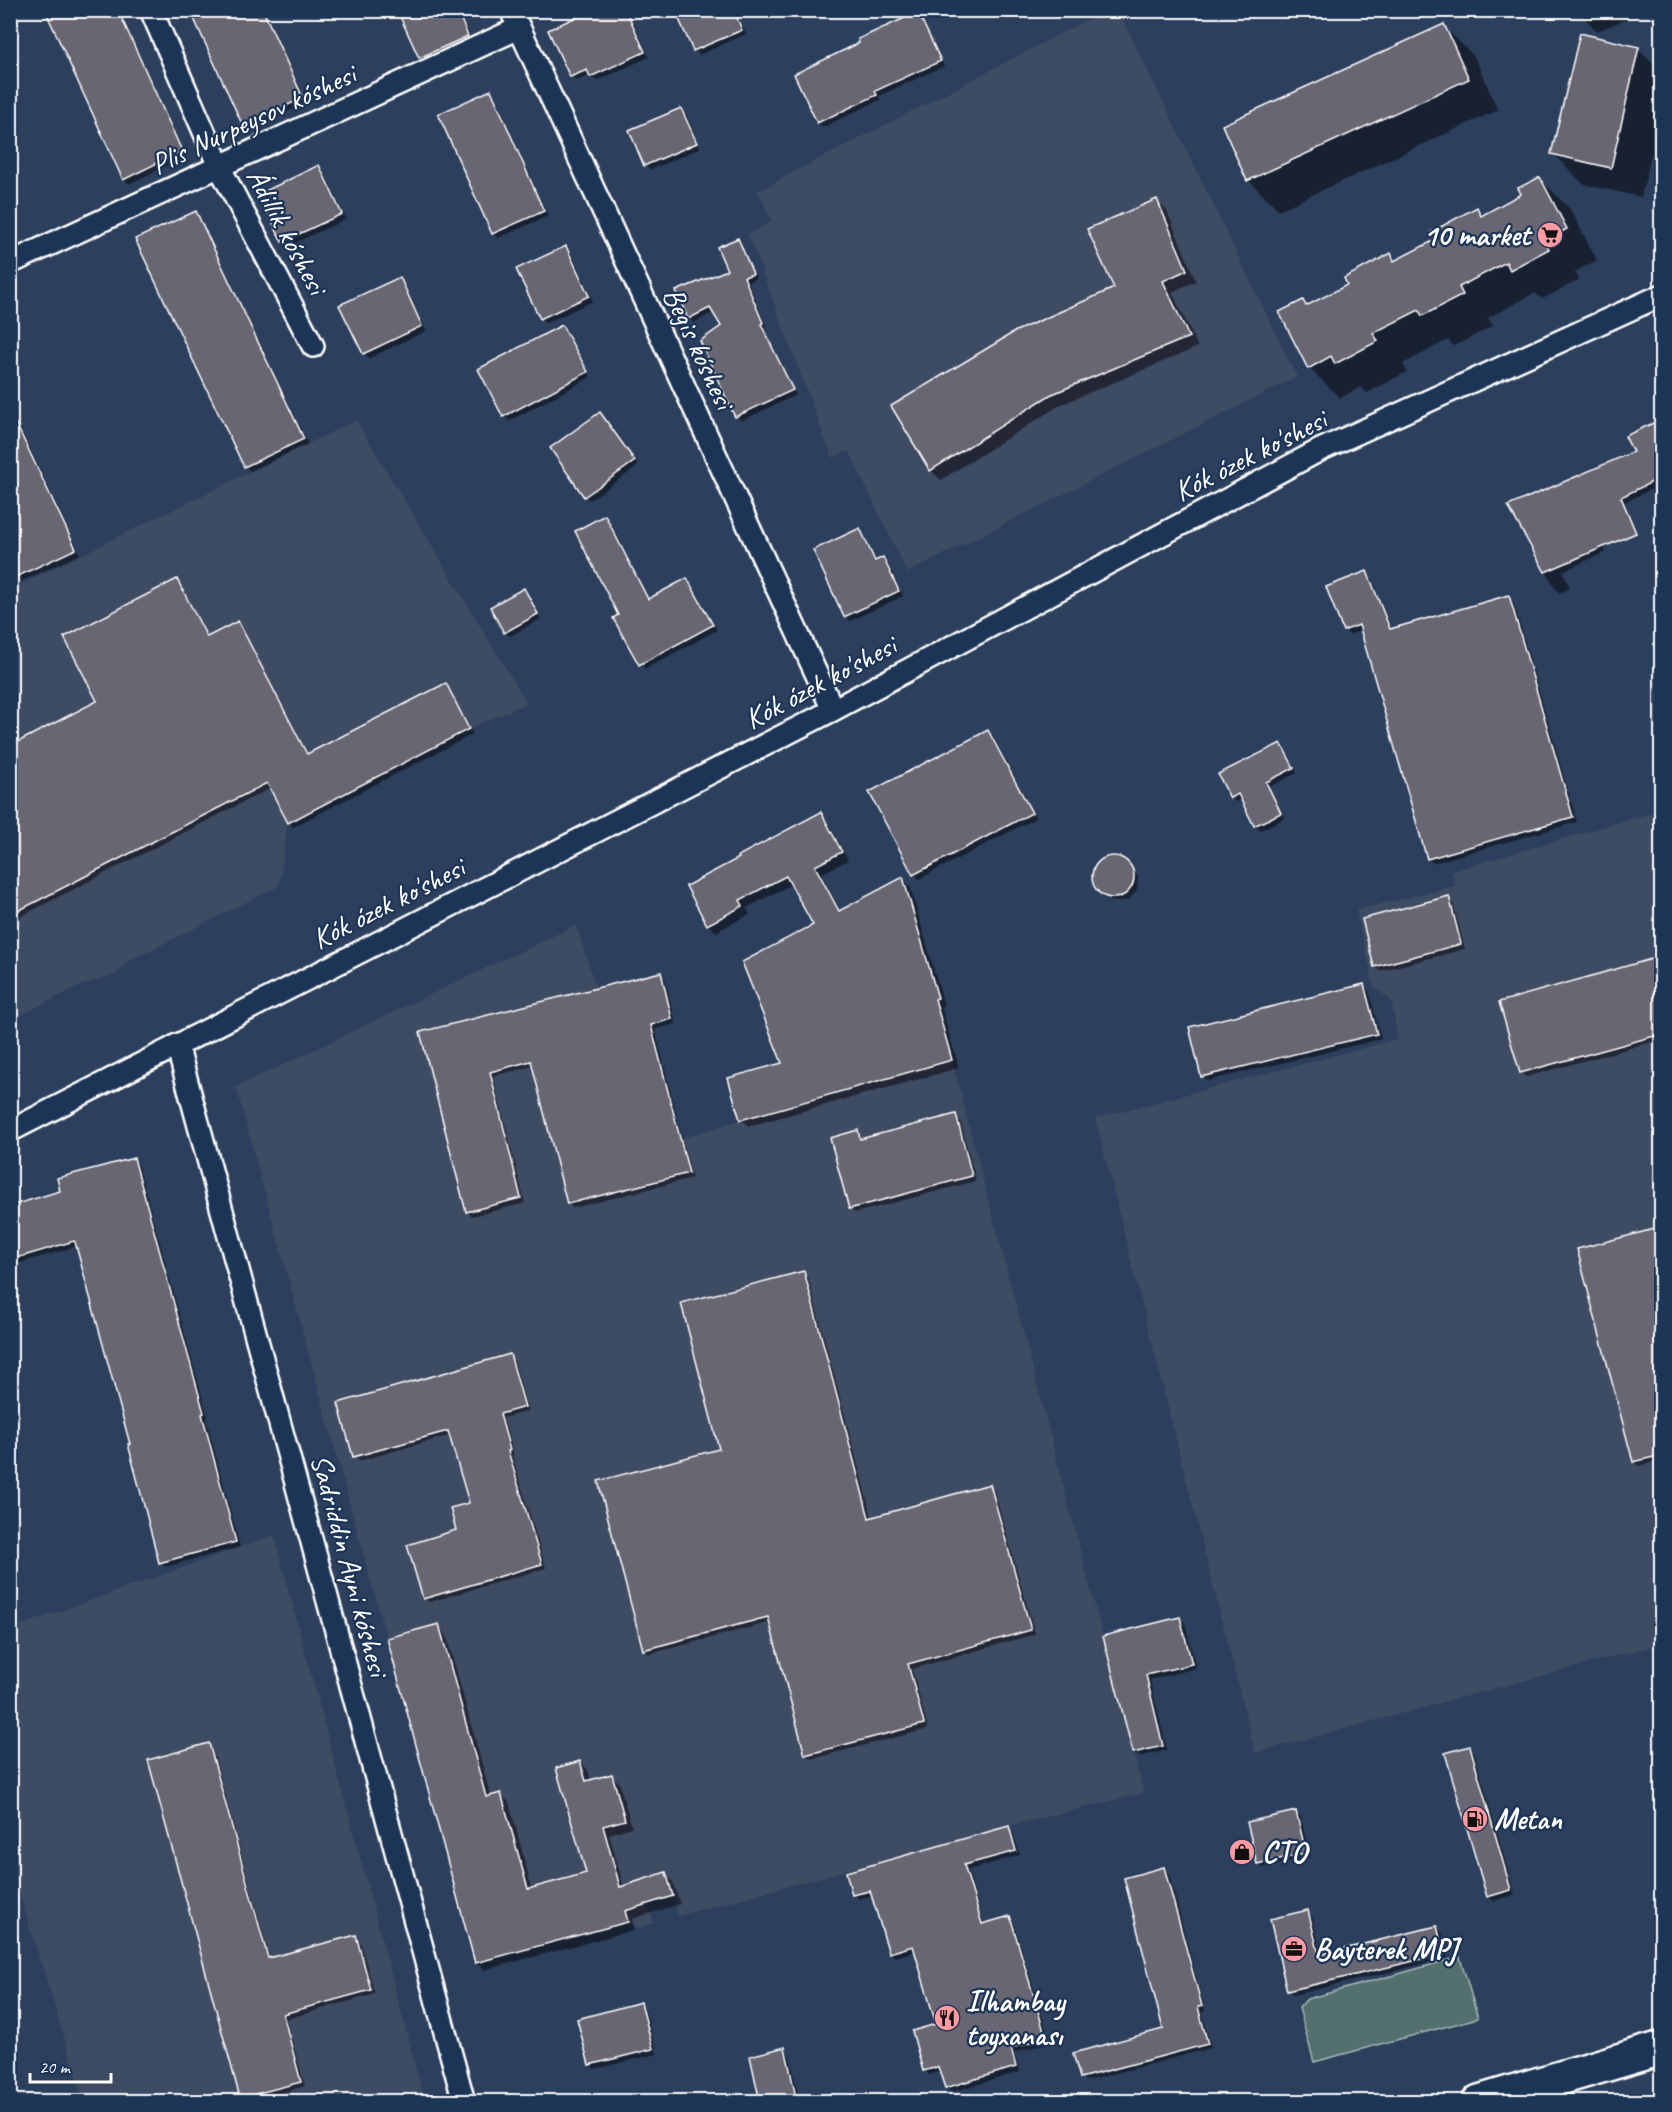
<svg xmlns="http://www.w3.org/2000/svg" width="1672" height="2112" font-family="Caveat,sans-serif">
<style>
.built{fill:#3e4b64}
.green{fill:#53706e;stroke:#a9b8b6;stroke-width:1.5}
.shadow{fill:#0007}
.building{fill:#696673;stroke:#fff;stroke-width:1.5}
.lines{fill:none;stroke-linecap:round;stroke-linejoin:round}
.minor-casing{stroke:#fff;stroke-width:26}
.primary-casing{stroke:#fff;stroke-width:38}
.minor{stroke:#1d3557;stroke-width:21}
.primary{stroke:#1d3557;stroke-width:33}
.labels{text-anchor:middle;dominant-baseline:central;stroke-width:4.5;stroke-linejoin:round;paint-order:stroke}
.street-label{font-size:30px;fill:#fff;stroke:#1d3557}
.poi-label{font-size:30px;font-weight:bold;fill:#fff;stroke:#1d3557;text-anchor:start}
</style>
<rect width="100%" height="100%" fill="#2c3f5d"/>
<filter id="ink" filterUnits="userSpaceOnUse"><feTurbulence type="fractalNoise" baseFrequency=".0167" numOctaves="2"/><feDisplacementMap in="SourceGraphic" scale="12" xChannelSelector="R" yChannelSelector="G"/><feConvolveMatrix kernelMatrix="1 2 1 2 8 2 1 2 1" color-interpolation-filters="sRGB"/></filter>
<g filter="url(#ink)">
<g class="built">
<path d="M1104,11H1119L1297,377L907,573L849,451L832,458L748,234L772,221L758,191Z"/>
<path d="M356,420L527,703L469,729L288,823L279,886L127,962L117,974L80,986L11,1020V589Z"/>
<path d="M1661,810V1644L1255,1753L1095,1118L1398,1039L1391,1000L1374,987L1356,910L1455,886L1452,871Z"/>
<path d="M576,925L596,988L661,972L672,1019L651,1025L680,1139L740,1120L952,1060L1144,1793L1009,1826L678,1916L673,1896L648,1904L654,1923L637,1928L628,1922L475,1963L236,1087Z"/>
<path d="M274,1535L425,2101H84L11,1867L10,1629Z"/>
</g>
<path class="green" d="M1460,1957L1478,2018L1314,2062L1299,2008L1307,1999Z"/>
<g class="shadow">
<path d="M46,10H119L186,156L129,184L124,179Z"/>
<path d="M192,10H264L306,103L249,130L244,126Z"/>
<path d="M399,10H458L472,40L425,61L420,57Z"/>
<path d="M595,10H628L649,57L596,81L591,75L576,81L572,76L550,31Z"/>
<path d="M677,10H736L746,34L699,55L695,50Z"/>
<path d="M1043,10H1066L1049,18Z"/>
<path d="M1577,10H1649L1597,31Z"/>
<path d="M917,13L922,18L944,66L879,96L880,100L823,127L818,122L861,44Z"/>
<path d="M1443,26L1474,56L1498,110L1279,210L1248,180Z"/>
<path d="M1638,48L1662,72V110L1641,197L1583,184L1553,153Z"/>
<path d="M490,92L495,97L548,216L498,238L493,233Z"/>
<path d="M681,109L686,114L700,148L650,170L645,165L631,131Z"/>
<path d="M319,167L324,172L346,219L288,246L284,241L261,194Z"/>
<path d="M1539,178L1570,209L1597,260L1575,272L1579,280L1542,299L1535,293L1488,318L1493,326L1454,346L1448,340L1403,364L1407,372L1367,393L1361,387L1340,398L1309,368L1303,302L1308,307L1349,285L1390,255L1397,261L1437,240L1477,209L1483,216L1523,195Z"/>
<path d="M1156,200L1167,211L1196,281L1172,292L1198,347L1060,405L941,480L931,470L1116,289Z"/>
<path d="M195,213L200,218L308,444L250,471L245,466L137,240Z"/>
<path d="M737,240L742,245L756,278L748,282L767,328L765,329L796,395L741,421L737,416L723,326L714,312L694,323L689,318L729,270Z"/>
<path d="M566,248L571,252L593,301L546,323L541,319L518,270Z"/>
<path d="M399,279L404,284L426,331L369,358L364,353Z"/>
<path d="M562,326L567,331L591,377L509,421L504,416Z"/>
<path d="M10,407L80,554L22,581L17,577L10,562Z"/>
<path d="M605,419L638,466L590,500L585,496Z"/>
<path d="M1662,420V484L1551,538L1602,541L1606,552L1563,571L1570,588L1560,593L1555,588L1511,506L1635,453Z"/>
<path d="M605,517L610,522L649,600L687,580L691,584L717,630L645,669L641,664L615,619L620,616Z"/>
<path d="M860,530L864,535L877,562L883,559L888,563L903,596L850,621L845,616Z"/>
<path d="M1367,573L1371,578L1392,630L1509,597L1513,601L1577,822L1433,863L1428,858L1362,630L1349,635L1345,630Z"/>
<path d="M177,580L181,585L208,638L238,623L242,627L309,755L445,685L450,690L473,734L293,827L289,822L271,788L10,922V747L99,702Z"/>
<path d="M523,590L528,595L541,619L510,636L505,632Z"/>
<path d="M988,732L993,736L1036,818L919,879L914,874Z"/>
<path d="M1281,745L1286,750L1297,773L1269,787L1285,818L1260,830L1255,825L1242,799L1236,802L1231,797L1220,775Z"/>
<path d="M821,814L828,822L848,860L821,874L841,912L903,879L910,886L944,1005L941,1006L959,1068L749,1126L741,1119L784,1064L815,926L792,884L746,908L750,914L716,932L708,925L688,887Z"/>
<path d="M1106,858H1119L1125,861L1138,877L1137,890L1129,900L1117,902L1110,901L1100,892L1093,880L1096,867Z"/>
<path d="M1448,898L1453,903L1465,949L1380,971L1375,966Z"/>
<path d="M1662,958V1039L1526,1077L1521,1073L1501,1003Z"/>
<path d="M660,974L665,979L676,1024L655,1029L692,1178L573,1208L568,1203L533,1066L493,1076L525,1203L472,1216L467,1211L422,1033Z"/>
<path d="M1364,986L1369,991L1381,1039L1207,1081L1203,1076Z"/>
<path d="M955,1116L960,1120L976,1181L855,1213L850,1208L857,1132L863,1140Z"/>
<path d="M133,1159L138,1164L208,1418L206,1419L240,1547L165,1567L161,1562L132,1445L77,1246L10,1266V1208L62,1192Z"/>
<path d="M1662,1229V1460L1639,1466L1635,1462Z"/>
<path d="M803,1272L808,1277L872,1518L989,1486L994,1490L1035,1634L912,1669L928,1729L811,1759L806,1755L771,1622L649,1654L644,1649L721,1450Z"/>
<path d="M510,1356L514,1361L528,1411L503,1418L514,1455H512L546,1568L429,1602L424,1598L471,1504L451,1435L359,1461L355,1456Z"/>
<path d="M1180,1618L1185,1623L1196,1668L1150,1680L1167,1750L1139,1757L1134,1752L1105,1637Z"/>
<path d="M438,1626L446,1634L491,1797L501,1795L509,1802L532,1889L588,1874L580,1762L588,1770L591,1781L612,1775L619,1783L632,1827L609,1834L624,1887L665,1874L673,1882L680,1904L632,1919L634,1930L484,1970L476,1962Z"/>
<path d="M209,1745L213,1750L270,1959L356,1936L360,1941L375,1994L286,2019L305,2086L248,2102L241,2097Z"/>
<path d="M1469,1748L1474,1752L1515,1895L1493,1901L1488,1896Z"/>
<path d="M1296,1812L1301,1817L1310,1857L1263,1868L1258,1863Z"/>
<path d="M1009,1828L1013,1833L1020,1855L968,1870L984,1925L1010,1918L1014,1923L1050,2042L1014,2053L1020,2072L951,2092L946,2087L941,2071L929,2075L925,2070L938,2025L916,1951L895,1957L890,1952L873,1895L859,1899L854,1895L848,1873Z"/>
<path d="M1164,1869L1169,1874L1205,2011L1202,2012L1211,2048L1086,2081L1081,2077L1165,2030Z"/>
<path d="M1307,1912L1312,1916L1322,1955L1437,1928L1442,1932L1448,1958L1293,1995L1289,1991L1271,1920Z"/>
<path d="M641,2004L645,2009L657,2054L595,2069L590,2065Z"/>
<path d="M784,2049L789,2054L800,2102H762Z"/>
</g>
<g class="building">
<path d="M45,10H118L182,151L123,180Z"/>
<path d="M190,10H263L303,98L243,126Z"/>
<path d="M397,10H457L468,36L419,58Z"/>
<path d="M591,10H626L645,52L590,77L587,70L570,77L548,30Z"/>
<path d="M675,10H734L742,30L693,51Z"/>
<path d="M918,12L941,61L875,91L877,95L817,123L794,74L859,43L858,39Z"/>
<path d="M1444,24L1469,79L1247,181L1222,125Z"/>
<path d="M1580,33L1639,47L1611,168L1551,154Z"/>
<path d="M491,90L544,211L492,234L438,114Z"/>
<path d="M681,108L697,143L644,166L629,130Z"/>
<path d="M319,165L342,214L282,242L259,194Z"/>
<path d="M1540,177L1567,229L1545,241L1549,249L1510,270L1506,262L1459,287L1463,295L1422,316L1419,310L1373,333L1378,341L1335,364L1331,356L1308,369L1279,312L1303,300L1306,306L1347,285L1344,278L1391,253L1394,261L1435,240L1431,232L1477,207L1481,216L1521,194L1518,188Z"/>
<path d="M1157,199L1187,270L1163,281L1189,337L1050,395L930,471L891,406L1016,331L1114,288L1087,229Z"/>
<path d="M196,211L304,439L244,467L135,239Z"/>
<path d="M738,238L753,274L744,277L763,323L761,324L793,390L735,417L700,341L721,326L710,308L688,319L676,291L727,270L717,247Z"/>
<path d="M566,246L589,296L540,319L516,269Z"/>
<path d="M400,277L422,326L363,354L339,305Z"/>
<path d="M562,325L588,372L503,417L478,369Z"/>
<path d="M10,411L76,549L16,577L10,566Z"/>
<path d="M600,412L635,461L584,497L550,448Z"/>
<path d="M1662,419V477L1621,497L1636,533L1545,572L1508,506L1633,452L1625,436Z"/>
<path d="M605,515L648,599L687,578L713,625L639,665L613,618L618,615L575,531Z"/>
<path d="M860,528L875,561L883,557L899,591L844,617L813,550Z"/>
<path d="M1367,571L1390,629L1509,595L1573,817L1427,859L1359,625L1343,631L1326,587Z"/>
<path d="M177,579L207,637L238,621L307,754L446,683L469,729L288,823L267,783L10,915V746L97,701L64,637Z"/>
<path d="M524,588L538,614L504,633L490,607Z"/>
<path d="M988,730L1032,813L913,875L869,792Z"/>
<path d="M1281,743L1294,768L1266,782L1281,813L1254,826L1238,794L1230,798L1218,774Z"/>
<path d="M821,812L842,852L815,866L839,911L903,877L938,998L935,999L952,1060L740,1120L728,1078L782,1063L742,962L813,925L786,876L740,900L743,906L707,925L686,886L739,858L738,856Z"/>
<circle cx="1113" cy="877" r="21"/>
<path d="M1449,896L1461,944L1374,967L1362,919Z"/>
<path d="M1662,956V1034L1520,1073L1499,1002Z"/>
<path d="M661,972L672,1019L651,1025L689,1173L567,1204L531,1061L490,1072L521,1198L466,1212L420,1032Z"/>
<path d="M1364,984L1377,1034L1201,1077L1189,1027Z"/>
<path d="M956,1114L972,1176L849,1209L830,1138L858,1130L860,1139Z"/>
<path d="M134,1158L204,1413L202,1414L236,1542L159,1563L128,1444H130L75,1242L74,1241L10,1260V1206L60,1191L57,1178Z"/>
<path d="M1662,1227V1455L1633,1462L1577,1249Z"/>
<path d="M804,1271L869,1518L990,1484L1031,1630L908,1664L924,1724L805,1755L768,1617L643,1650L598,1481L719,1449L681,1303Z"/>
<path d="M510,1354L525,1407L500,1414L510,1450L508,1451L542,1564L423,1599L407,1545L456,1530L450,1508L469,1503L448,1431L353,1457L338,1403Z"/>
<path d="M1180,1617L1192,1664L1146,1675L1163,1746L1133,1753L1103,1636Z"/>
<path d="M439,1624L486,1797L501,1793L528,1889L586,1873L556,1768L580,1761L586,1781L612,1774L625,1820L603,1826L620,1887L666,1872L673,1896L625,1911L628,1922L475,1963L387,1638Z"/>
<path d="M209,1743L268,1958L356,1935L371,1990L283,2014L301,2082L240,2098L148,1760Z"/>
<path d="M1470,1746L1511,1890L1487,1897L1445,1753Z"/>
<path d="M1296,1811L1306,1853L1257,1864L1247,1822Z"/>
<path d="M1009,1826L1016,1851L964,1865L982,1924L1010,1916L1046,2038L1011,2048L1016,2067L945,2088L938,2067L923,2071L912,2031L936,2024L913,1946L889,1953L870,1891L852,1895L846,1872Z"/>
<path d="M1164,1867L1202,2006L1198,2007L1208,2044L1080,2078L1073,2053L1163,2029L1124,1878Z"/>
<path d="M1308,1910L1319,1955L1437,1926L1444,1954L1287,1991L1270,1919Z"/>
<path d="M641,2002L653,2049L589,2065L577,2019Z"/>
<path d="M785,2047L797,2102H760L750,2056Z"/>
</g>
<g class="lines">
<g class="minor-casing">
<g id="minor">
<path d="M151,10L220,168L313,346"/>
<path d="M511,10L833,710"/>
<path d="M10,263L519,28"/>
<path d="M177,1045L464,2102"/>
<path d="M10,1131L833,710L1320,450L1662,295"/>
</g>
</g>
<g class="primary-casing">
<path id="primary" d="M1479,2102L1662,2048"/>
</g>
<use href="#minor" class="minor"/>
<use href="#primary" class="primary"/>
</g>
</g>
<defs>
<g id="supermarket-disc" transform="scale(1.35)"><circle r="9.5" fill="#ff9aa2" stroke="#1d3557"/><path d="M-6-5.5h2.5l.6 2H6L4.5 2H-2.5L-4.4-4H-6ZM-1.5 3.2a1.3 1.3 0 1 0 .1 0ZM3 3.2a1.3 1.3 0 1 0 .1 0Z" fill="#111"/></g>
<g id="fuel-disc" transform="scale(1.35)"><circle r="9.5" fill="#ff9aa2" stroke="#1d3557"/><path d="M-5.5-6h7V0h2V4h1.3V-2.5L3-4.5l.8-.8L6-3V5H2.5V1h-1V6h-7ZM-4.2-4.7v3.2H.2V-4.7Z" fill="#111"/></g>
<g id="shop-disc" transform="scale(1.35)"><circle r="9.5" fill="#ff9aa2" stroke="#1d3557"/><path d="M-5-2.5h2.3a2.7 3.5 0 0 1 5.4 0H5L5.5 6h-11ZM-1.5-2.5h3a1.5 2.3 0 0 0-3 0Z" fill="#111"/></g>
<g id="office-disc" transform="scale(1.35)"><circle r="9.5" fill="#ff9aa2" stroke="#1d3557"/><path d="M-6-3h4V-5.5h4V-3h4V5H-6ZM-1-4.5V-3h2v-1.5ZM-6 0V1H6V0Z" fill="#111"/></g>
<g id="restaurant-disc" transform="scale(1.35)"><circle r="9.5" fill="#ff9aa2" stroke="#1d3557"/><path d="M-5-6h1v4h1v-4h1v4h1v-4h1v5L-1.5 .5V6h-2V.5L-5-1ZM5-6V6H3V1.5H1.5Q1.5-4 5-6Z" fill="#111"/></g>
</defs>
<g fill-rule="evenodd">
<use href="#supermarket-disc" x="1550" y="235"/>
<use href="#fuel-disc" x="1475" y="1819"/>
<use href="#shop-disc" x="1242" y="1852"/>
<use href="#office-disc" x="1294" y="1949"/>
<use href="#restaurant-disc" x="947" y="2018"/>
</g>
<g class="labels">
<g class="street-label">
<text transform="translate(253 119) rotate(-25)">Plis Nurpeysov kóshesi</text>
<text transform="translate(287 231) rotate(62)">Ádillik kóshesi</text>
<text transform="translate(699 348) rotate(65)">Begis kóshesi</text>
<text transform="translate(1250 455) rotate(-27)">Kók ózek ko'shesi</text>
<text transform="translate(820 682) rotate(-28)">Kók ózek ko'shesi</text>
<text transform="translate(388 903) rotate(-27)">Kók ózek ko'shesi</text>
<text transform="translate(350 1565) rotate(75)">Sadriddin Ayni kóshesi</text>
</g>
<g class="poi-label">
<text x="1530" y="235" text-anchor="end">10 market</text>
<text x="1494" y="1819">Metan</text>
<text x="1262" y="1852">СТО</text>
<text x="1314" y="1949">Bayterek MPJ</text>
<text x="966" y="2001">Ilhambay<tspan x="966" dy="34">toyxanası</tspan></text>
</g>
</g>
<rect width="1672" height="2112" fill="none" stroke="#1d3557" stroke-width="36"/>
<rect x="18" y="18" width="1636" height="2076" fill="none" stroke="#fff" stroke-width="2" filter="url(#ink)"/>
<path d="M30 2073v9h81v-9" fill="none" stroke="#ffffff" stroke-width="3"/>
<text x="39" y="2073" font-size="18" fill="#ffffff" stroke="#1d3557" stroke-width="4.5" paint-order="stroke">20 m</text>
</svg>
